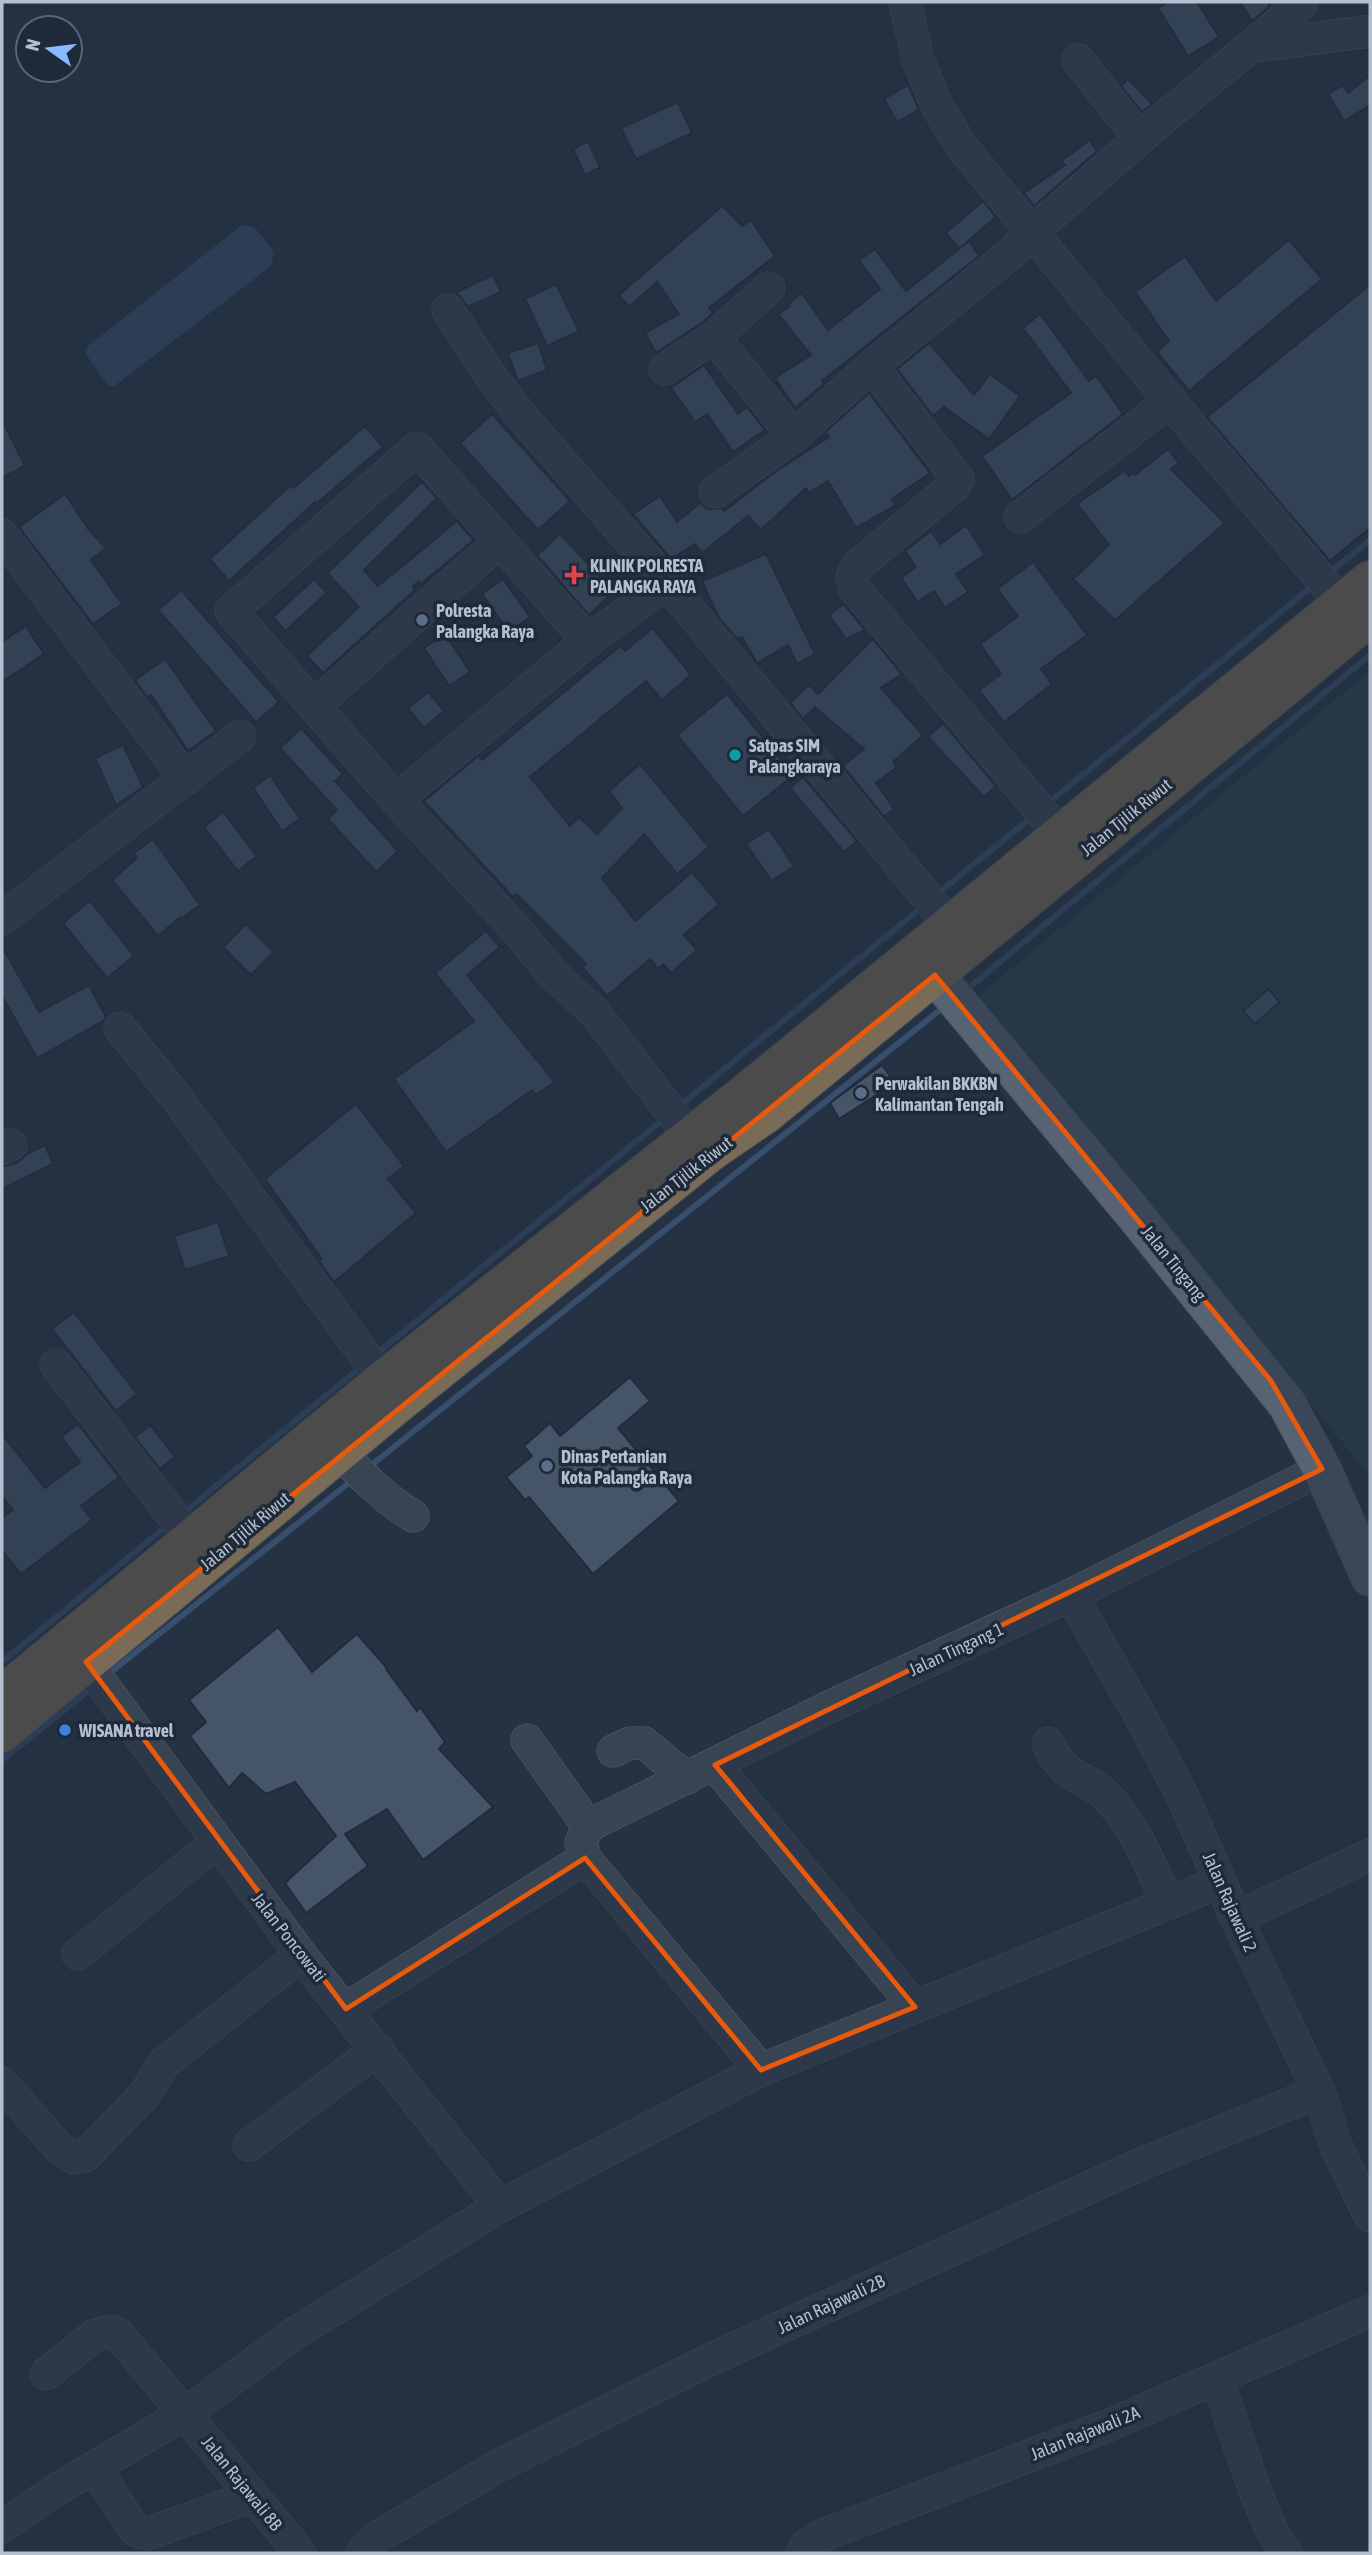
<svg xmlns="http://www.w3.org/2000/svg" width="1372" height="2555" font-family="'Asap Condensed',sans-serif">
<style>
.green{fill:#274245}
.water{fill:#374e6c}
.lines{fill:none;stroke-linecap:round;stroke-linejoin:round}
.stream{stroke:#374e6c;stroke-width:6}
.building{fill:#465468;stroke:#202b3b;stroke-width:2}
.minor-casing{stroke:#576271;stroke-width:33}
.major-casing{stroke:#434d5d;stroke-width:40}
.highway-casing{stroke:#444f5e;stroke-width:40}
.minor{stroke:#394453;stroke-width:32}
.major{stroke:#576373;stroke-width:38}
.highway{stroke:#7a6b56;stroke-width:38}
.marked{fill:none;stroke:#e8590c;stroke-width:5;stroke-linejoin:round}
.health-dot{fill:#e0444e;stroke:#1e2939;stroke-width:2.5}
.service-dot{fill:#5c6f8a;stroke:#1e2939;stroke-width:2.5}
.culture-dot{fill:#0f9aa8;stroke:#1e2939;stroke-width:2.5}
.shop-dot{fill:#3f7fe0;stroke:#1e2939;stroke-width:2.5}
.labels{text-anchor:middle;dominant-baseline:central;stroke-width:7;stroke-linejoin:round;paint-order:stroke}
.poi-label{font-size:18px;font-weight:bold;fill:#b6bfcd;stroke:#1e2939;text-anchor:start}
.street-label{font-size:18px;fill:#b6bfcd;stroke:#1e2939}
</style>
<rect width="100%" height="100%" fill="#253244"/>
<path class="green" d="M1370,671V1476L975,999Z"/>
<path class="water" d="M246,225L255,228L274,252L271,266L113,387L107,384L86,354L87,347L241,226Z"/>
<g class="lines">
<g class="stream">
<path d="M1328,574L1370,540"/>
<path d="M1046,805L1314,585"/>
<path d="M935,896L1033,816"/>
<path d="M965,991L1370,655"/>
<path d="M678,1107L922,907"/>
<path d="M375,1355L665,1118"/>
<path d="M369,1467L945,1006"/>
<path d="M183,1513L362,1366"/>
<path d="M2,1662L169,1524"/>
<path d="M106,1676L355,1478"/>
<path d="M2,1760L92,1688"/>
</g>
</g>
<g class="building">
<path d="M1168,2H1197L1219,37L1188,56L1158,8Z"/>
<path d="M1240,2H1268L1270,6L1252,21Z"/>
<path d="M1370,75V105L1344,121L1328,94L1343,85L1348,93Z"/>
<path d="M1128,79L1152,104L1142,112L1121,86Z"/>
<path d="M908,85L919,110L897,122L884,99Z"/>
<path d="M678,102L692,133L636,159L621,128Z"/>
<path d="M1090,140L1097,151L1034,206L1024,193L1065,165L1061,161Z"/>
<path d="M588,141L600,167L585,175L573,149Z"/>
<path d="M983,201L996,217L959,249L946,233Z"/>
<path d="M722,206L742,226L751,220L775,256L709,308L713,313L703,322L656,353L645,333L679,314L657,282L629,307L619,295Z"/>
<path d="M1289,240L1322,279L1189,391L1157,352L1169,341L1135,292L1185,256L1216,301Z"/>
<path d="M969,241L979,256L822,381L824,384L795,408L775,378L811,355L778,314L790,306L788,304L802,293L828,330L880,289L859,260L875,249L906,291Z"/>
<path d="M493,275L501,292L468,307L457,292Z"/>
<path d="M556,284L579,331L547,346L525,299Z"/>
<path d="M1370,285V528L1330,561L1207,417Z"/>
<path d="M1040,314L1089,381L1096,376L1123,414L1012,500L982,456L1071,393L1023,328Z"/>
<path d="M538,343L547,370L518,381L508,353Z"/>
<path d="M929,343L974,395L990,374L1020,396L989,439L944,407L933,416L897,369Z"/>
<path d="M704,365L738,414L747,407L765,430L733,452L707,414L695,422L671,388Z"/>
<path d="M869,393L930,473L892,499L896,505L856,528L828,481L809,493L806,488L761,530L748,516L702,553L695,544L671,559L633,514L660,496L677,522L700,503L708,509L722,508L724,511L775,472L829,437L825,432Z"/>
<path d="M492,414L570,501L538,530L460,443Z"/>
<path d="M2,420L25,466L2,478Z"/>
<path d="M365,426L383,447L316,504L315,502L229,581L210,559L291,485L294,488Z"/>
<path d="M1168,449L1179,463L1171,469L1225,523L1115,620L1073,579L1109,545L1077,504L1124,471L1129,476L1132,473L1135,475Z"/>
<path d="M422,482L437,498L364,570L378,586L457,521L474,540L421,584L419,581L413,586L415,590L323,673L307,656L359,607L327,573Z"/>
<path d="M65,494L89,530L106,548L91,560L122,604L93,624L19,527Z"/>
<path d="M966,525L985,555L956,574L968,592L945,608L934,591L918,602L901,578L916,567L905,551L931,531L940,544Z"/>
<path d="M560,534L614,591L589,615L537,555Z"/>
<path d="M766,554L815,654L797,664L788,645L757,663L742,637L737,639L719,618L702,581Z"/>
<path d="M1033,562L1087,635L1041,669L1052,684L1004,722L979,690L1001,674L980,644L1018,616L997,589Z"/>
<path d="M314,579L327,593L285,631L273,617Z"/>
<path d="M503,579L530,617L509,632L482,594Z"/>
<path d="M181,590L279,702L256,722L158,610Z"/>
<path d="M844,604L865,630L846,639L829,615Z"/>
<path d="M26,626L44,654L2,682V642Z"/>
<path d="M653,628L691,675L662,700L646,681L530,777L570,826L579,817L597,834L622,808L609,791L640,764L709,847L677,874L644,834L602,878L635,921L692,872L719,904L684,935L697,950L671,973L663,964L658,969L650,959L607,996L582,967L586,964L516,894L513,897L424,801L478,756L482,760L620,646L625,651Z"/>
<path d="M445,634L470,672L449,686L424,648Z"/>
<path d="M873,639L902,674L881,688L923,735L893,762L897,767L876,783L894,809L884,817L843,766L864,749L815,707L803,719L790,703L809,685L818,694Z"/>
<path d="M165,659L216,731L188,751L151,695L147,697L135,680Z"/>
<path d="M428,692L444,711L424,728L408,708Z"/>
<path d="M727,694L794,775L743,816L677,735Z"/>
<path d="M943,723L996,786L984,797L928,737Z"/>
<path d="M301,728L343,774L335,781L398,851L376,872L328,819L337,810L280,748Z"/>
<path d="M123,745L143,787L116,805L95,758Z"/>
<path d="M270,775L300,819L282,831L253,788Z"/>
<path d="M803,777L857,841L844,852L790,788Z"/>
<path d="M223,812L257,856L238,871L204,827Z"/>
<path d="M769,829L794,866L772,881L746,844Z"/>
<path d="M153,839L200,905L181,919L180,917L158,936L112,880L137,858L134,853Z"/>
<path d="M90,901L134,956L107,978L63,923Z"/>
<path d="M246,924L274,952L251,975L223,947Z"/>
<path d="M486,931L500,947L467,975L555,1082L536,1095L532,1090L446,1152L394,1079L474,1021L435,973Z"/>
<path d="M2,946L39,1012L89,985L106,1017L103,1021L37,1058L2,996Z"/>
<path d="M1268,989L1280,1002L1255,1024L1243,1011Z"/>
<path d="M882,1065L895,1083L839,1119L830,1103Z"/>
<path d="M356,1104L404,1166L388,1179L416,1213L334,1282L319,1261L322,1259L265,1179Z"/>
<path d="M45,1145L53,1164L2,1189V1167L18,1162L27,1154Z"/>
<path d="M218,1222L229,1256L185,1270L174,1236Z"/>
<path d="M74,1312L137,1394L116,1411L52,1329Z"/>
<path d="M630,1377L650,1401L618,1428L679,1501L593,1574L529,1497L525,1500L506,1477L532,1456L524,1446L550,1423L560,1436Z"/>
<path d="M78,1424L119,1477L81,1506L92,1520L21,1574L2,1550V1518L13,1510L2,1496V1434L45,1488L80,1462L61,1437Z"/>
<path d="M150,1425L175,1457L160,1469L135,1437Z"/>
<path d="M278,1627L312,1672L357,1634L387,1668L386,1669L417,1711L420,1707L445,1742L439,1749L493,1807L423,1860L387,1809L345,1834L368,1866L306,1913L285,1883L336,1836L295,1782L266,1794L242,1773L229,1788L190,1736L206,1722L189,1700Z"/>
</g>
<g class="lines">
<g class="minor-casing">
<g id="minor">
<path d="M905,2L918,60L937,106L962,147L1191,426L1357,621"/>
<path d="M1250,47L1301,4"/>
<path d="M1078,60L1140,139"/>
<path d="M769,288L714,337L794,436"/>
<path d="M448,310L490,375L522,417L657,571L951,926"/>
<path d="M665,369L714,337"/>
<path d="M715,492L794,436L872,366"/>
<path d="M1020,517L1171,400"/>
<path d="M2,535L186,779"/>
<path d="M588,641L667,583"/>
<path d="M314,706L500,541"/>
<path d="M396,800L588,641L417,448L231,611L396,800L514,927L553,974L594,1012L690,1136"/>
<path d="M1060,834L854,588L852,577L856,567L955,485L958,479L872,366L1010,254L1031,233L1161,120L1250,47L1370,31"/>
<path d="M2,919L240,736"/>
<path d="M120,1028L176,1097L383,1380"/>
<path d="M2,1149L11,1145"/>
<path d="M56,1365L191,1539"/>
<path d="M340,1452C363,1477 384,1498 413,1516"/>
<path d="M1071,1595L1138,1712L1182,1795L1236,1918L1319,2092L1337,2148L1370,2216"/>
<path d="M86,1662L301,1955L500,2206"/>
<path d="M527,1740L588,1826"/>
<path d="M1048,1743C1064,1782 1089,1775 1110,1800C1137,1829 1151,1868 1168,1903"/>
<path d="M613,1751L630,1743H644L687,1778"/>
<path d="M715,1765L915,2007"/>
<path d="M588,1826L831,1706L1071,1595L1322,1469"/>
<path d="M588,1826L581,1843L585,1858L761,2070"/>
<path d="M1236,1918L1370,1855"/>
<path d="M78,1954L217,1842"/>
<path d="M346,2009L585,1858"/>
<path d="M2,2083L58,2147L74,2158L85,2156L145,2094L164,2063L301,1955"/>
<path d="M249,2145L378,2049"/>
<path d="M46,2374L95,2335L111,2331L119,2335L300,2553"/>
<path d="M1217,2378C1228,2410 1266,2537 1287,2553"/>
<path d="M95,2469L136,2531L147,2534L252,2496"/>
<path d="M2,2527L54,2491L186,2413L292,2335L500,2206L761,2070L1220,1882"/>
<path d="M362,2553L376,2538L498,2466L709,2360L1141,2164L1319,2092"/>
<path d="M802,2553L806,2546L821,2536L1107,2426L1370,2311"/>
</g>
</g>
<g class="major-casing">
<path id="major" d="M935,975L1135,1215L1287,1404L1322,1469L1370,1577"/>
</g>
<g class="highway-casing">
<g id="highway">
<path d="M2,1695L383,1380L748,1091L1370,580"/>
<path d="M2,1733L400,1402L712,1151L766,1114L1370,617"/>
</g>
</g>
<use href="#minor" class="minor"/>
<use href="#major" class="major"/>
<use href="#highway" class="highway"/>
</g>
<path d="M0 0H1372V2555H0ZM935,975L1271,1381L1322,1469L715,1765L915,2007L761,2070L585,1858L346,2009L86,1662Z" fill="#253244" fill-opacity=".55" fill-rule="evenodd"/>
<path class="marked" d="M935,975L1271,1381L1322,1469L715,1765L915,2007L761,2070L585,1858L346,2009L86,1662Z"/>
<path class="health-dot" d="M570.5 564.5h7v7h7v7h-7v7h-7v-7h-7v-7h7z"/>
<g class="service-dot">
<circle cx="422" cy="620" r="7"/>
<circle cx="861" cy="1093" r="7"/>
<circle cx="547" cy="1466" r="7"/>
</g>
<circle class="culture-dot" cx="735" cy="755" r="7"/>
<circle class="shop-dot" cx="65" cy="1730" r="7"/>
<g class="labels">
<g class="poi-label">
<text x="590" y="565">KLINIK POLRESTA<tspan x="590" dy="21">PALANGKA RAYA</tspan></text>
<text x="436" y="610">Polresta<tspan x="436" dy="21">Palangka Raya</tspan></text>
<text x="749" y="745">Satpas SIM<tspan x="749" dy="21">Palangkaraya</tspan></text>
<text x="875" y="1083">Perwakilan BKKBN<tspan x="875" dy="21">Kalimantan Tengah</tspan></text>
<text x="561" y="1456">Dinas Pertanian<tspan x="561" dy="21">Kota Palangka Raya</tspan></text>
<text x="79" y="1730">WISANA travel</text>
</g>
<g class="street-label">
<text transform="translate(1126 817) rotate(-39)">Jalan Tjilik Riwut</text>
<text transform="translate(686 1174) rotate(-38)">Jalan Tjilik Riwut</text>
<text transform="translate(1174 1263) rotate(51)">Jalan Tingang</text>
<text transform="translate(245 1531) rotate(-40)">Jalan Tjilik Riwut</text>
<text transform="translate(956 1649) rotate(-25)">Jalan Tingang 1</text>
<text transform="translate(1230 1902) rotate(66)">Jalan Rajawali 2</text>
<text transform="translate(289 1937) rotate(52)">Jalan Poncowati</text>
<text transform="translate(831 2304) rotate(-25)">Jalan Rajawali 2B</text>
<text transform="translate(1085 2433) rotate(-22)">Jalan Rajawali 2A</text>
<text transform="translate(242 2483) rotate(51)">Jalan Rajawali 8B</text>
</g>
</g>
<rect width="1372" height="2555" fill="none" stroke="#b6bfcd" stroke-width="7"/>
<g transform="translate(49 49) rotate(284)"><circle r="33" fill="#1e2939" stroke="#5b6574" stroke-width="2"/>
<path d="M0-5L12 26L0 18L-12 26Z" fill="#89b9ff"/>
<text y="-10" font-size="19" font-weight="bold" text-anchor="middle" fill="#b6bfcd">N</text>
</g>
</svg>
